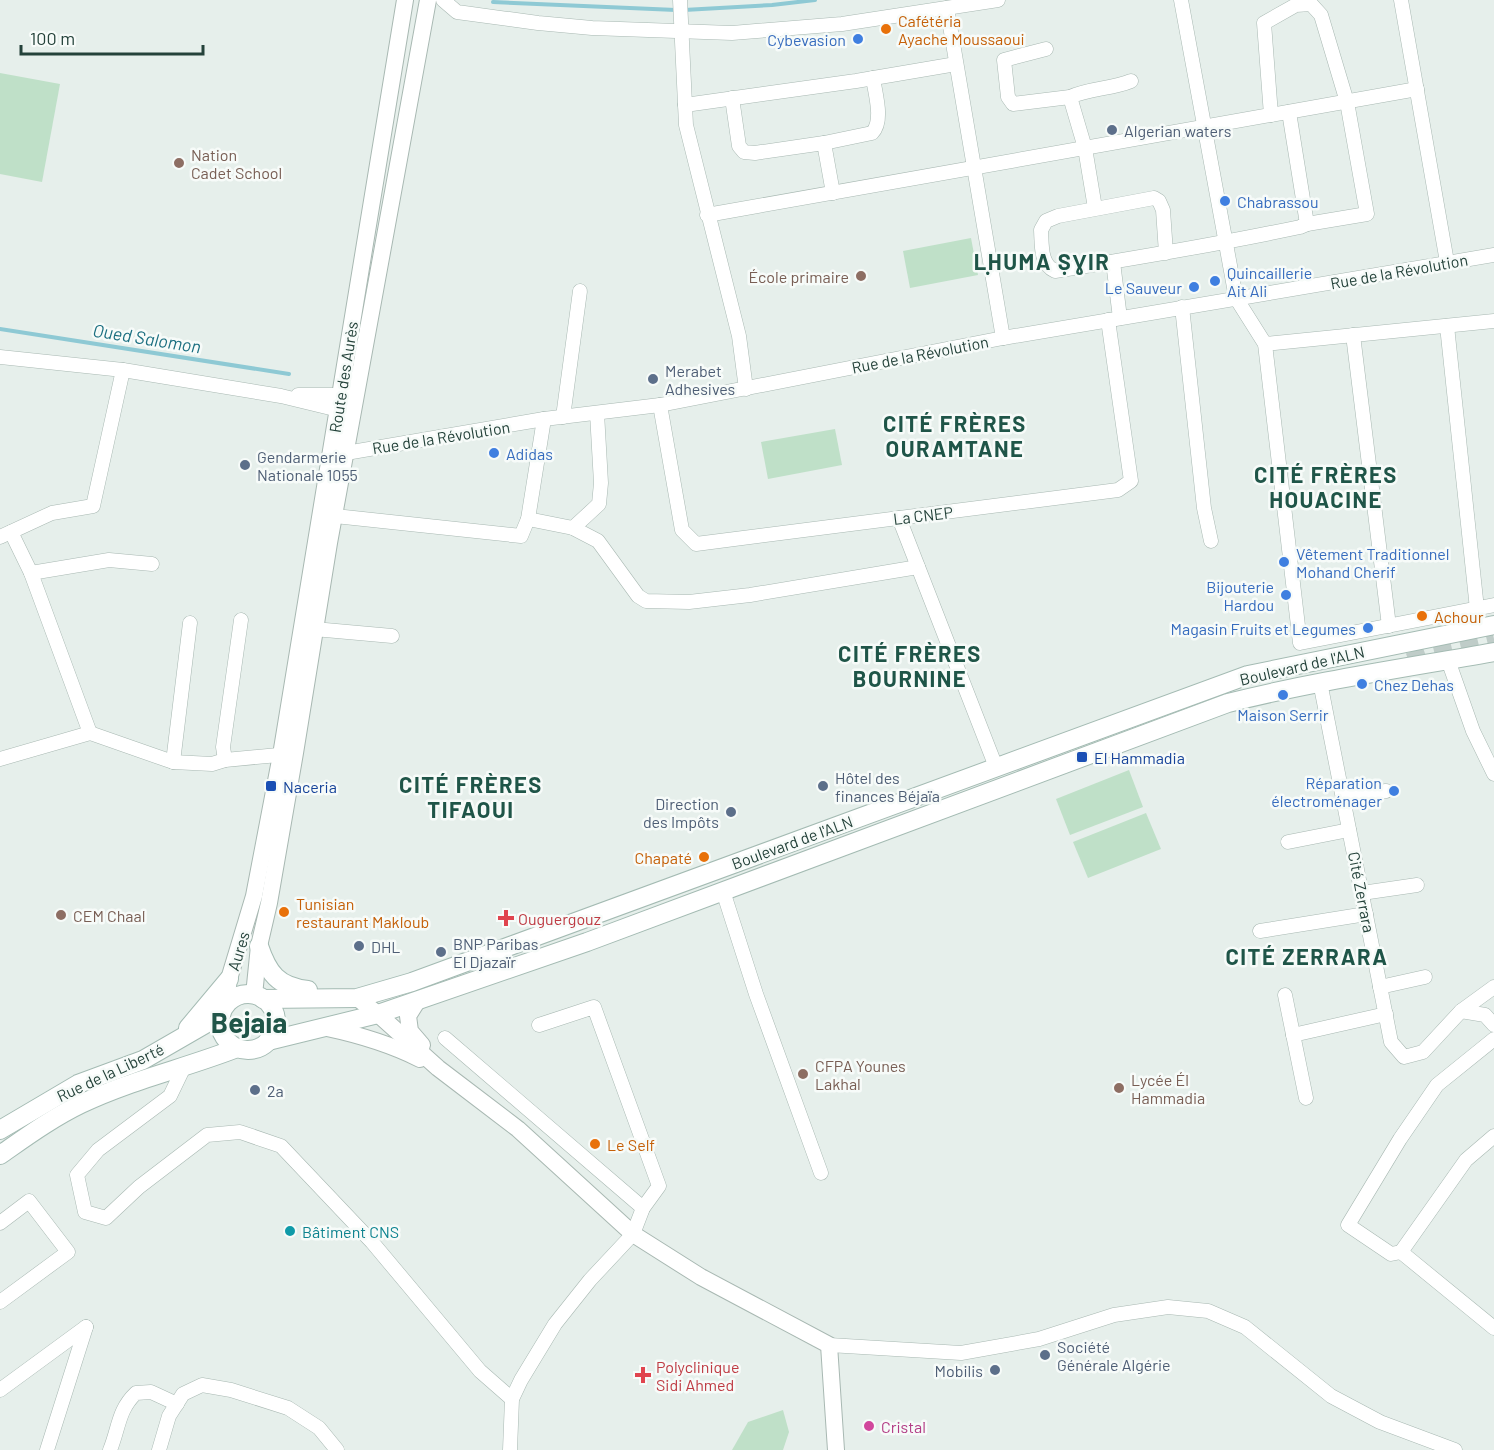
<svg xmlns="http://www.w3.org/2000/svg" width="1494" height="1450" font-family="Barlow,sans-serif">
<style>
.green{fill:#bfe0c8}
.lines{fill:none;stroke-linecap:round;stroke-linejoin:round}
.stream{stroke:#8ec9d4;stroke-width:4}
.primary-tunnel{stroke:#bfccc8;stroke-width:18;stroke-dasharray:18 9;stroke-linecap:butt}
.minor-casing{stroke:#a8b8b2;stroke-width:15}
.tertiary-casing{stroke:#a8b8b2;stroke-width:18}
.secondary-casing{stroke:#a4bbb3;stroke-width:20}
.minor{stroke:#fff;stroke-width:14}
.tertiary{stroke:#fff;stroke-width:16}
.secondary{stroke:#fff;stroke-width:18}
.food-dot{fill:#e8710a;stroke:#f7fbf9;stroke-width:2}
.shop-dot{fill:#3f7fe0;stroke:#f7fbf9;stroke-width:2}
.service-dot{fill:#5c6f8a;stroke:#f7fbf9;stroke-width:2}
.education-dot{fill:#8d6e63;stroke:#f7fbf9;stroke-width:2}
.transit-dot{fill:#1a4fb4;stroke:#f7fbf9;stroke-width:2}
.health-dot{fill:#e0444e;stroke:#f7fbf9;stroke-width:2}
.culture-dot{fill:#0f9aa8;stroke:#f7fbf9;stroke-width:2}
.hotel-dot{fill:#d1479c;stroke:#f7fbf9;stroke-width:2}
.labels{text-anchor:middle;dominant-baseline:central;stroke-width:5;stroke-linejoin:round;paint-order:stroke}
.food-label{font-size:16px;fill:#c56008;stroke:#f7fbf9;text-anchor:start}
.shop-label{font-size:16px;fill:#366cbe;stroke:#f7fbf9;text-anchor:end}
.service-label{font-size:16px;fill:#4e5e75;stroke:#f7fbf9;text-anchor:start}
.education-label{font-size:16px;fill:#785e54;stroke:#f7fbf9;text-anchor:start}
.street-label{font-size:16px;fill:#24423a;stroke:#f7fbf9}
.transit-label{font-size:16px;fill:#164399;stroke:#f7fbf9;text-anchor:start}
.health-label{font-size:16px;fill:#be3a42;stroke:#f7fbf9;text-anchor:start}
.culture-label{font-size:16px;fill:#0d838f;stroke:#f7fbf9;text-anchor:start}
.hotel-label{font-size:16px;fill:#b23c85;stroke:#f7fbf9;text-anchor:start}
.water-label{font-size:18px;font-style:italic;fill:#1c6f80;stroke:#f7fbf9}
.district-label{font-size:22px;font-weight:bold;letter-spacing:1.5px;fill:#1f5548;stroke:#f7fbf9}
.town-label{font-size:28px;font-weight:bold;fill:#1f5548;stroke:#f7fbf9}
</style>
<rect width="100%" height="100%" fill="#e6efeb"/>
<g class="green">
<path d="M0,73L60,84L42,182L0,174Z"/>
<path d="M971,238L978,275L910,288L903,251Z"/>
<path d="M835,429L842,465L768,479L761,442Z"/>
<path d="M1129,770L1143,807L1070,835L1056,799Z"/>
<path d="M1146,813L1161,849L1088,878L1073,842Z"/>
<path d="M783,1410L789,1432L783,1450H732L748,1422Z"/>
</g>
<g class="lines">
<g class="stream">
<path d="M493,2L676,10"/>
<path d="M684,10L772,5L815,0"/>
<path d="M0,329L289,374"/>
</g>
<path class="primary-tunnel" d="M1409,662L1431,654L1494,639"/>
<g class="minor-casing">
<g id="minor">
<path d="M443,0L457,12L538,23L592,28L732,33L842,24L998,0"/>
<path d="M680,0L686,125L739,336L746,389"/>
<path d="M1181,0L1236,298L1265,344L1300,643L1494,605"/>
<path d="M1401,0L1447,262"/>
<path d="M947,8L1003,338"/>
<path d="M1046,49L1004,60L1008,97L1013,104L1070,97C1089,88 1112,89 1131,81"/>
<path d="M1070,97L1085,148L1095,208"/>
<path d="M732,98L739,146L744,152L755,153L824,143L833,193"/>
<path d="M685,105L856,81L956,64"/>
<path d="M1289,112L1307,224"/>
<path d="M824,143L872,133C884,121 875,93 873,78"/>
<path d="M707,215L1417,89"/>
<path d="M1166,253L1163,210L1159,201L1154,198L1058,216L1046,221L1041,230C1042,245 1040,264 1055,271C1137,258 1219,244 1300,227L1307,224L1367,214L1347,102L1321,15L1311,4L1296,5L1264,23L1271,115"/>
<path d="M1113,262L1120,318"/>
<path d="M1182,307L1204,508L1211,541"/>
<path d="M1447,326L1477,609"/>
<path d="M1353,335L1389,626"/>
<path d="M1265,344L1494,321"/>
<path d="M0,357L123,370L281,396L347,412"/>
<path d="M298,395H340L348,397"/>
<path d="M660,405L682,530L696,544L1118,490L1131,481L1108,320"/>
<path d="M563,417L580,291"/>
<path d="M346,453L544,419L660,405L1003,338L1494,255"/>
<path d="M335,516L521,536L528,519L544,419"/>
<path d="M899,518L996,767"/>
<path d="M528,519L573,528L598,541L638,596L646,601L689,602L750,595L918,567"/>
<path d="M573,528L599,504L601,483L597,413"/>
<path d="M11,532L31,573L90,733"/>
<path d="M0,537L52,513L93,506L123,370"/>
<path d="M31,573L109,560L152,564"/>
<path d="M314,629L392,636"/>
<path d="M1448,660L1473,731L1494,774"/>
<path d="M1320,682L1391,1042L1404,1057L1423,1052L1461,1011L1485,1015L1494,1025"/>
<path d="M0,759L90,733L173,762L212,764L225,760L289,754"/>
<path d="M225,760L223,747L241,620"/>
<path d="M173,762L190,623"/>
<path d="M1343,798L1386,791"/>
<path d="M1288,842L1349,830"/>
<path d="M723,891L756,994L821,1173"/>
<path d="M1362,893L1417,885"/>
<path d="M1260,931L1366,914"/>
<path d="M1380,987L1425,977"/>
<path d="M1285,995L1306,1098"/>
<path d="M1461,1011L1494,987"/>
<path d="M1293,1035L1386,1014"/>
<path d="M445,1038L643,1208"/>
<path d="M184,1067L170,1096L98,1150L77,1175L85,1212L106,1218L139,1187L207,1135L240,1132L281,1146L372,1242L480,1371L512,1399"/>
<path d="M1494,1136L1466,1160L1401,1252L1494,1328"/>
<path d="M0,1223L29,1201L68,1252L0,1302"/>
<path d="M1401,1252L1391,1254L1348,1225L1400,1139L1437,1085L1494,1039"/>
<path d="M829,1345L961,1353L1039,1339L1114,1315L1168,1307L1208,1311L1245,1327L1331,1396L1380,1422L1455,1450"/>
<path d="M0,1390L86,1327"/>
<path d="M47,1450L86,1327"/>
<path d="M110,1450C119,1428 118,1410 136,1393L151,1392L177,1404"/>
<path d="M159,1450L169,1416L183,1394L202,1385L231,1390L288,1408L319,1428L337,1450"/>
<path d="M510,1450L512,1399L521,1380L555,1324L590,1280L633,1234L643,1208L659,1186L594,1007L539,1025"/>
</g>
</g>
<g class="tertiary-casing">
<g id="tertiary">
<path d="M254,995L259,946L269,903L295,753L329,543L428,0"/>
<path d="M357,998L378,1014L438,1068L518,1129L633,1234L701,1277L829,1345L836,1450"/>
<path d="M418,1000L408,1016L410,1031L422,1045"/>
<path d="M225,1006L229,979L254,896L281,755L405,0"/>
<path d="M327,1028C360,1035 390,1044 420,1059"/>
</g>
</g>
<g class="secondary-casing">
<g id="secondary">
<path d="M259,946C268,973 278,987 308,990"/>
<circle cx="248" cy="1022" r="28"/>
<path d="M263,999L357,998L412,982L1248,675L1494,625"/>
<path d="M188,1028L229,979"/>
<path d="M268,1041L378,1014L587,942L1228,703C1315,681 1405,668 1494,652"/>
<path d="M0,1130L78,1084L143,1060L221,1015"/>
<path d="M0,1155C26,1137 52,1118 81,1104C131,1080 186,1068 237,1048"/>
</g>
</g>
<use href="#minor" class="minor"/>
<use href="#tertiary" class="tertiary"/>
<use href="#secondary" class="secondary"/>
</g>
<g class="food-dot">
<circle cx="886" cy="29" r="6"/>
<circle cx="1422" cy="616" r="6"/>
<circle cx="704" cy="857" r="6"/>
<circle cx="284" cy="912" r="6"/>
<circle cx="595" cy="1144" r="6"/>
</g>
<g class="shop-dot">
<circle cx="858" cy="39" r="6"/>
<circle cx="1225" cy="201" r="6"/>
<circle cx="1215" cy="281" r="6"/>
<circle cx="1194" cy="287" r="6"/>
<circle cx="494" cy="453" r="6"/>
<circle cx="1284" cy="562" r="6"/>
<circle cx="1286" cy="595" r="6"/>
<circle cx="1368" cy="628" r="6"/>
<circle cx="1362" cy="684" r="6"/>
<circle cx="1283" cy="695" r="6"/>
<circle cx="1394" cy="791" r="6"/>
</g>
<g class="service-dot">
<circle cx="1112" cy="130" r="6"/>
<circle cx="653" cy="379" r="6"/>
<circle cx="245" cy="465" r="6"/>
<circle cx="823" cy="786" r="6"/>
<circle cx="731" cy="812" r="6"/>
<circle cx="359" cy="946" r="6"/>
<circle cx="441" cy="952" r="6"/>
<circle cx="255" cy="1090" r="6"/>
<circle cx="1045" cy="1355" r="6"/>
<circle cx="995" cy="1370" r="6"/>
</g>
<g class="education-dot">
<circle cx="179" cy="163" r="6"/>
<circle cx="861" cy="276" r="6"/>
<circle cx="61" cy="915" r="6"/>
<circle cx="803" cy="1074" r="6"/>
<circle cx="1119" cy="1088" r="6"/>
</g>
<g class="transit-dot">
<rect x="1076" y="751" width="12" height="12" rx="3"/>
<rect x="265" y="780" width="12" height="12" rx="3"/>
</g>
<g class="health-dot">
<path d="M503 909h6v6h6v6h-6v6h-6v-6h-6v-6h6z"/>
<path d="M640 1366h6v6h6v6h-6v6h-6v-6h-6v-6h6z"/>
</g>
<circle class="culture-dot" cx="290" cy="1231" r="6"/>
<circle class="hotel-dot" cx="869" cy="1426" r="6"/>
<g class="labels">
<g class="food-label">
<text x="898" y="20">Cafétéria<tspan x="898" dy="18">Ayache Moussaoui</tspan></text>
<text x="1434" y="616">Achour</text>
<text x="692" y="857" text-anchor="end">Chapaté</text>
<text x="296" y="903">Tunisian<tspan x="296" dy="18">restaurant Makloub</tspan></text>
<text x="607" y="1144">Le Self</text>
</g>
<g class="shop-label">
<text x="846" y="39">Cybevasion</text>
<text x="1237" y="201" text-anchor="start">Chabrassou</text>
<text x="1227" y="272" text-anchor="start">Quincaillerie<tspan x="1227" dy="18">Ait Ali</tspan></text>
<text x="1182" y="287">Le Sauveur</text>
<text x="506" y="453" text-anchor="start">Adidas</text>
<text x="1296" y="553" text-anchor="start">Vêtement Traditionnel<tspan x="1296" dy="18">Mohand Cherif</tspan></text>
<text x="1274" y="586">Bijouterie<tspan x="1274" dy="18">Hardou</tspan></text>
<text x="1356" y="628">Magasin Fruits et Legumes</text>
<text x="1374" y="684" text-anchor="start">Chez Dehas</text>
<text x="1283" y="714" text-anchor="middle">Maison Serrir</text>
<text x="1382" y="782">Réparation<tspan x="1382" dy="18">électroménager</tspan></text>
</g>
<g class="service-label">
<text x="1124" y="130">Algerian waters</text>
<text x="665" y="370">Merabet<tspan x="665" dy="18">Adhesives</tspan></text>
<text x="257" y="456">Gendarmerie<tspan x="257" dy="18">Nationale 1055</tspan></text>
<text x="835" y="777">Hôtel des<tspan x="835" dy="18">finances Béjaïa</tspan></text>
<text x="719" y="803" text-anchor="end">Direction<tspan x="719" dy="18">des Impôts</tspan></text>
<text x="453" y="943">BNP Paribas<tspan x="453" dy="18">El Djazaïr</tspan></text>
<text x="371" y="946">DHL</text>
<text x="267" y="1090">2a</text>
<text x="1057" y="1346">Société<tspan x="1057" dy="18">Générale Algérie</tspan></text>
<text x="983" y="1370" text-anchor="end">Mobilis</text>
</g>
<g class="education-label">
<text x="191" y="154">Nation<tspan x="191" dy="18">Cadet School</tspan></text>
<text x="849" y="276" text-anchor="end">École primaire</text>
<text x="73" y="915">CEM Chaal</text>
<text x="815" y="1065">CFPA Younes<tspan x="815" dy="18">Lakhal</tspan></text>
<text x="1131" y="1079">Lycée Él<tspan x="1131" dy="18">Hammadia</tspan></text>
</g>
<g class="street-label">
<text transform="translate(1399 271) rotate(-10)">Rue de la Révolution</text>
<text transform="translate(920 354) rotate(-11)">Rue de la Révolution</text>
<text transform="translate(343 377) rotate(-81)">Route des Aurès</text>
<text transform="translate(441 437) rotate(-9)">Rue de la Révolution</text>
<text transform="translate(923 515) rotate(-7)">La CNEP</text>
<text transform="translate(1302 665) rotate(-13)">Boulevard de l'ALN</text>
<text transform="translate(792 842) rotate(-20)">Boulevard de l'ALN</text>
<text transform="translate(1362 892) rotate(79)">Cité Zerrara</text>
<text transform="translate(238 951) rotate(-73)">Aures</text>
<text transform="translate(110 1072) rotate(-25)">Rue de la Liberté</text>
</g>
<g class="transit-label">
<text x="1094" y="757">El Hammadia</text>
<text x="283" y="786">Naceria</text>
</g>
<g class="health-label">
<text x="518" y="918">Ouguergouz</text>
<text x="656" y="1366">Polyclinique<tspan x="656" dy="18">Sidi Ahmed</tspan></text>
</g>
<g class="culture-label">
<text x="302" y="1231">Bâtiment CNS</text>
</g>
<g class="hotel-label">
<text x="881" y="1426">Cristal</text>
</g>
<g class="water-label">
<text transform="translate(147 338) rotate(9)">Oued Salomon</text>
</g>
<g class="district-label">
<text x="1042" y="261">LḤUMA ṢƔIR</text>
<text x="955" y="423">CITÉ FRÈRES<tspan x="955" dy="25">OURAMTANE</tspan></text>
<text x="1326" y="474">CITÉ FRÈRES<tspan x="1326" dy="25">HOUACINE</tspan></text>
<text x="910" y="653">CITÉ FRÈRES<tspan x="910" dy="25">BOURNINE</tspan></text>
<text x="471" y="784">CITÉ FRÈRES<tspan x="471" dy="25">TIFAOUI</tspan></text>
<text x="1307" y="956">CITÉ ZERRARA</text>
</g>
<g class="town-label">
<text x="249" y="1022">Bejaia</text>
</g>
</g>
<path d="M21 45v9h182v-9" fill="none" stroke="#24423a" stroke-width="3"/>
<text x="30" y="45" font-size="18" fill="#24423a" stroke="#f7fbf9" stroke-width="4.5" paint-order="stroke">100 m</text>
</svg>
